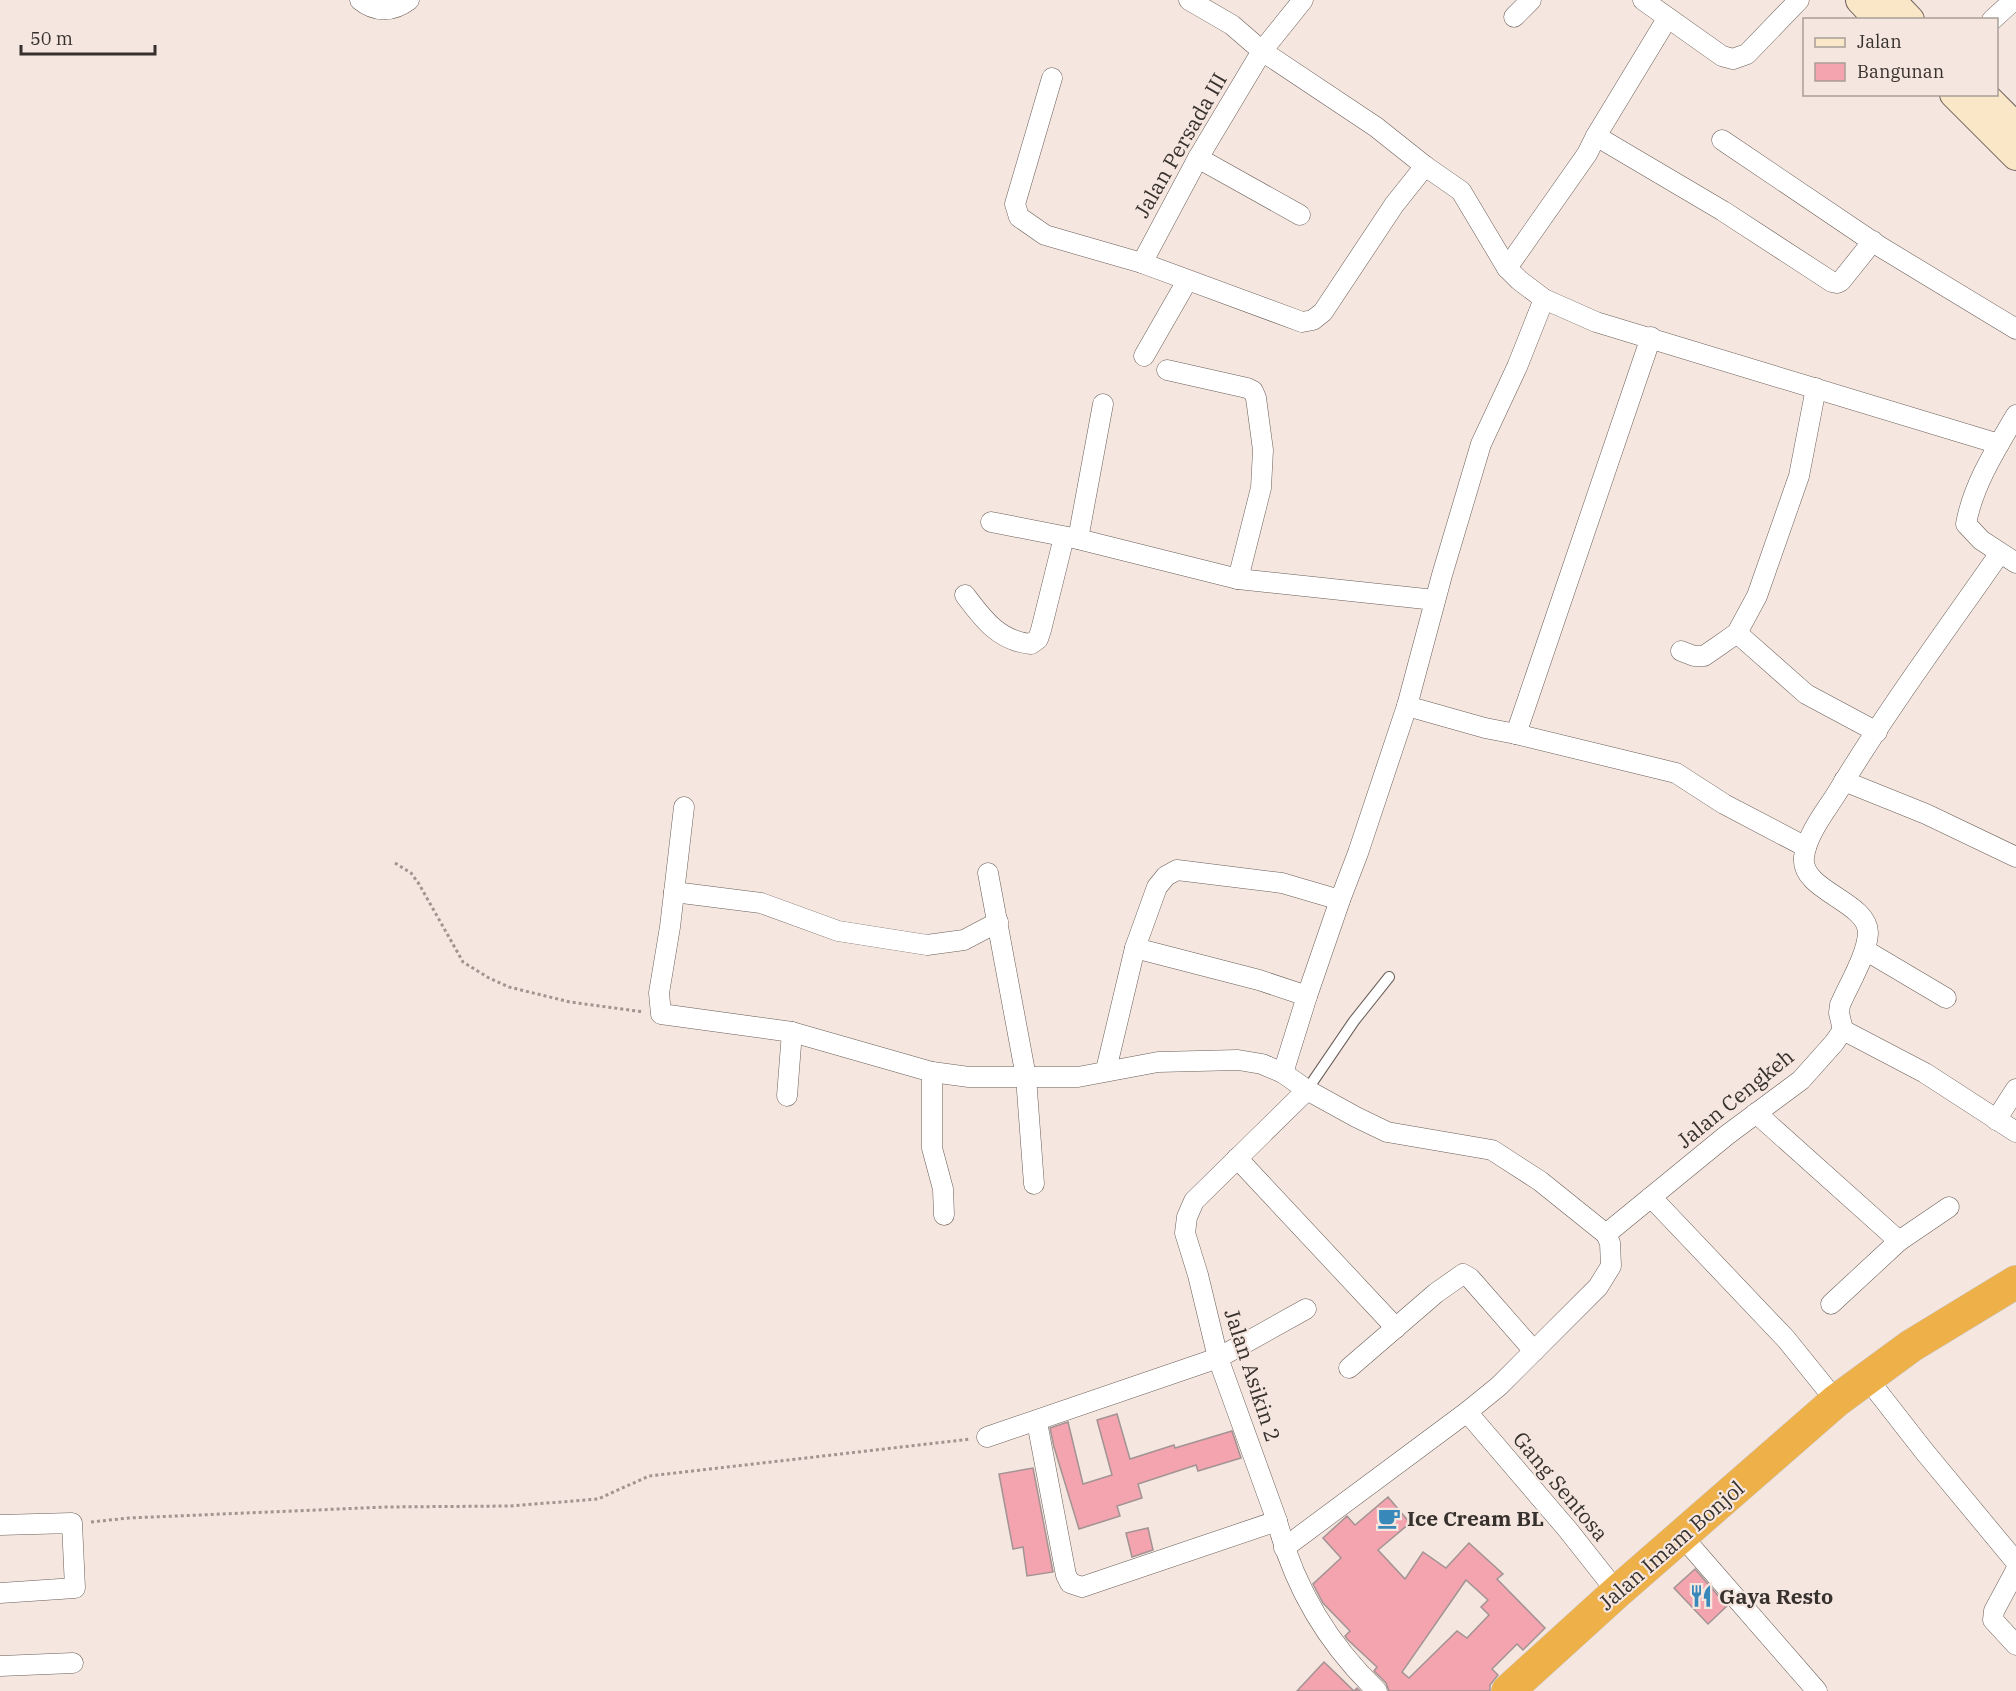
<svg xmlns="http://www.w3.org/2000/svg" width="2016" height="1691" font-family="'IBM Plex Serif',serif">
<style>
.building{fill:#f4a4ae;stroke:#a29394;stroke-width:1.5;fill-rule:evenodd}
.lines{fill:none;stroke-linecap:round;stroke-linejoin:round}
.lane-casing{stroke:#6a5e58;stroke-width:12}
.street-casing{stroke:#6a5e58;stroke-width:21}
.secondary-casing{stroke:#6a5e58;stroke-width:30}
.highway-casing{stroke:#cbc9c9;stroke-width:34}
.path{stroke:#a09590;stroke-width:3;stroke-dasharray:3 3;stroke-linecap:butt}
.lane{stroke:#fff;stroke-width:10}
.street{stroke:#fff;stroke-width:20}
.secondary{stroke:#fae7c8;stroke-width:28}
.highway{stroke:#eeb049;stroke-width:33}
.labels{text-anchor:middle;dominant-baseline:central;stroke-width:4.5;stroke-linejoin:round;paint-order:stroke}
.street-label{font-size:21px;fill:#37312e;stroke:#f5e6df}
.poi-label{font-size:21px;font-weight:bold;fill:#37312e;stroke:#f5e6df;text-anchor:start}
</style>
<rect width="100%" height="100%" fill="#f5e6df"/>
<g class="building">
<path d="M1117,1414L1130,1459L1174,1445L1175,1448L1232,1431L1241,1458L1198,1471L1196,1465L1138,1484L1142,1498L1117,1506L1120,1516L1079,1529L1054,1447L1050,1428L1068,1422L1083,1484L1112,1475L1097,1420Z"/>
<path d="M1033,1468L1053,1572L1027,1576L1023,1547L1013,1549L999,1474Z"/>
<path d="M1388,1497L1410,1523L1378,1550L1405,1579L1423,1552L1446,1568L1469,1543L1503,1574L1497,1579L1545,1628L1523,1650L1517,1644L1492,1669L1498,1675L1490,1685V1691H1389L1386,1683L1374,1671L1377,1667L1347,1639L1345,1636L1350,1631L1323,1603L1314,1586L1313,1584L1341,1558L1323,1538L1347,1516L1355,1525ZM1466,1580L1488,1600L1481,1607L1489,1615L1467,1638L1457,1631L1409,1678L1402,1672Z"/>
<path d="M1148,1528L1153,1550L1132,1557L1126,1533Z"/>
<path d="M1695,1569L1727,1606L1708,1624L1674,1588Z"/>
<path d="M1324,1662L1354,1691L1357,1688L1360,1691H1297Z"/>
</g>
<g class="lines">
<g class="lane-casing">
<path id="lane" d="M1307,1090L1354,1021L1389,977"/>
</g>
<g class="street-casing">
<g id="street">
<path d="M360,0C376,13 393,12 409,0"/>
<path d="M1189,0L1232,25L1262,51L1376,127L1425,166"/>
<path d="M1643,0L1722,56L1733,59L1747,54L1799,0"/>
<path d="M1514,17L1531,0"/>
<path d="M1992,20L2014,0"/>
<path d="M1052,78L1015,204L1019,217L1045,235L1142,263L1302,322L1313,320L1323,312L1394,205L1425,166L1461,191L1507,268L1519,280L1544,299L1596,322L1999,444"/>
<path d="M1596,136L1723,211L1832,282L1837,283L1841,281L1873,241"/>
<path d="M1722,140L1879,246L2016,329"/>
<path d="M1198,158L1300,215"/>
<path d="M1142,263L1198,158L1262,51L1303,0"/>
<path d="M1507,268L1587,154L1596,136L1667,19"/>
<path d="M1144,356L1187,281"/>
<path d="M1167,370L1247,388L1253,391L1256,398L1263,450L1261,488L1238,579"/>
<path d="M2016,415C1996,449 1973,485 1966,524L1981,540L2016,563"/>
<path d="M991,522L1078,539L1238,579L1435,600"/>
<path d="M1078,539L1103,404"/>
<path d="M965,595C983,619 999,641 1031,644L1038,639L1041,630L1064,537"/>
<path d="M1737,633L1806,694L1877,732"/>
<path d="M1681,651L1694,656H1704L1720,645L1737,633L1757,596L1799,476L1816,388"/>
<path d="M1407,706L1485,728L1516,734L1676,773L1724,804L1806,847"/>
<path d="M1516,734L1651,337"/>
<path d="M1844,781L1926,814L2016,857"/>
<path d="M684,807L670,927L659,993L661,1014L792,1032L932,1072L969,1077H1078L1158,1062L1238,1060L1262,1064L1283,1073L1307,1090L1356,1117L1387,1132L1492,1150L1540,1181L1606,1234L1610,1243L1611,1266L1598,1287L1499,1386L1467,1412L1284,1548"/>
<path d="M988,873L1026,1077L1034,1184"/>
<path d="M674,892L761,903L838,931L927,945L964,940L998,922"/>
<path d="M1135,948L1259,980L1307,996"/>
<path d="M1865,950L1946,998"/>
<path d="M1843,1030L1839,1013L1840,1005C1849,984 1867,955 1868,933C1868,901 1800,891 1804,857C1807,834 1825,812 1837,793C1887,710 1945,632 2000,553"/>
<path d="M1106,1070L1135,948L1157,887L1166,876L1177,870L1282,883L1340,900"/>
<path d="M932,1072V1148L943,1189L944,1215"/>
<path d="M1283,1073L1307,996L1340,900L1358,853L1407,706L1442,575L1481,444L1517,367L1544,299"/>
<path d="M1307,1090L1194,1201L1187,1217L1185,1233L1198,1275L1218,1358L1277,1521C1294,1587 1328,1644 1377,1691"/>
<path d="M787,1096L792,1032"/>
<path d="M1756,1113L1899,1241L1831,1304"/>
<path d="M1996,1120L2016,1089"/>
<path d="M1237,1158L1396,1328"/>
<path d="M1651,1197L1786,1339L1836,1401"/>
<path d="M1606,1234L1727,1135L1801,1080L1834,1043L1843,1030L1925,1073L2016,1132"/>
<path d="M1899,1241L1949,1207"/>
<path d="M1349,1368L1436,1293L1463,1274L1470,1278L1534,1351"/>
<path d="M1867,1378L1924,1451L2016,1562"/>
<path d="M1467,1412L1568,1530L1617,1592"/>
<path d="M1037,1422L1066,1575L1070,1583L1082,1587L1277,1521"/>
<path d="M987,1437L1218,1358L1306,1309"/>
<path d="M0,1525L72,1523L75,1588L0,1593"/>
<path d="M1681,1535L1817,1691"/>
<path d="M2016,1570L1994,1611L1993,1620L2016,1645"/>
<path d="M0,1666L73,1663"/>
</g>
</g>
<g class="secondary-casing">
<g id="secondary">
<path d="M1860,0L1879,20"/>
<path d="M1891,0L1910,20"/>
<path d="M1954,94L2016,156"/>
<path d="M1983,94L2016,127"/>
</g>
</g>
<g class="highway-casing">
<path id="highway" d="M1508,1691L1617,1592L1836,1401L1911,1346L2016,1282"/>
</g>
<g class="path">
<path d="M395,863L411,873L419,884L463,962L489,978L509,987L570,1002L644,1012"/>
<path d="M91,1522L129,1518L386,1507L510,1506L598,1499L649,1476L971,1439"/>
</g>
<use href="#lane" class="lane"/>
<use href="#street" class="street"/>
<use href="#secondary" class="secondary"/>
<use href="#highway" class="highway"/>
</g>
<defs>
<g id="cafe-bare" transform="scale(1.8)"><path d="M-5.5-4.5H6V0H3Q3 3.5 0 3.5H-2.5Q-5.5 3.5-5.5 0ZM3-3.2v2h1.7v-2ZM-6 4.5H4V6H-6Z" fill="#3888ba" stroke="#f5e6df" stroke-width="2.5" paint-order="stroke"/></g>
<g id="restaurant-bare" transform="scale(1.8)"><path d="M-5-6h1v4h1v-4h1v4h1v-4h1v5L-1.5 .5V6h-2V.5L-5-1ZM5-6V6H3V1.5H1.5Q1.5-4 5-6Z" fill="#3888ba" stroke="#f5e6df" stroke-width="2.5" paint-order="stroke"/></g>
</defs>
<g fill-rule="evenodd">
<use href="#cafe-bare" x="1389" y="1518"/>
<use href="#restaurant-bare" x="1701" y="1596"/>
</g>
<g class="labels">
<g class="street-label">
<text transform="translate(1180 145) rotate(-60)">Jalan Persada III</text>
<text transform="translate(1735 1098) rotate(-39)">Jalan Cengkeh</text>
<text transform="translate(1253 1375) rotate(72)">Jalan Asikin 2</text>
<text transform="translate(1561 1486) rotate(50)">Gang Sentosa</text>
<text transform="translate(1671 1545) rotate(-41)">Jalan Imam Bonjol</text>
</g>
<g class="poi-label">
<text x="1407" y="1518">Ice Cream BL</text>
<text x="1719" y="1596">Gaya Resto</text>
</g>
</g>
<rect x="1803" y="18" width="195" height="78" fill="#f5e6df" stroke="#a99e98" stroke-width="1.5"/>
<rect x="1815" y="38" width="30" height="9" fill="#fae7c8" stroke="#a99e98" stroke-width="1.5"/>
<text x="1857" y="48" font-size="18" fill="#37312e">Jalan</text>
<rect x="1815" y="63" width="30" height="18" fill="#f4a4ae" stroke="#a99e98" stroke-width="1.5"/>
<text x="1857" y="78" font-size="18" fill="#37312e">Bangunan</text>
<path d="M21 45v9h134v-9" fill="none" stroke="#37312e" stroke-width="3"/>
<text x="30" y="45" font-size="18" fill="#37312e" stroke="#f5e6df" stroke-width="4.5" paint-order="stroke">50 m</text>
</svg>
